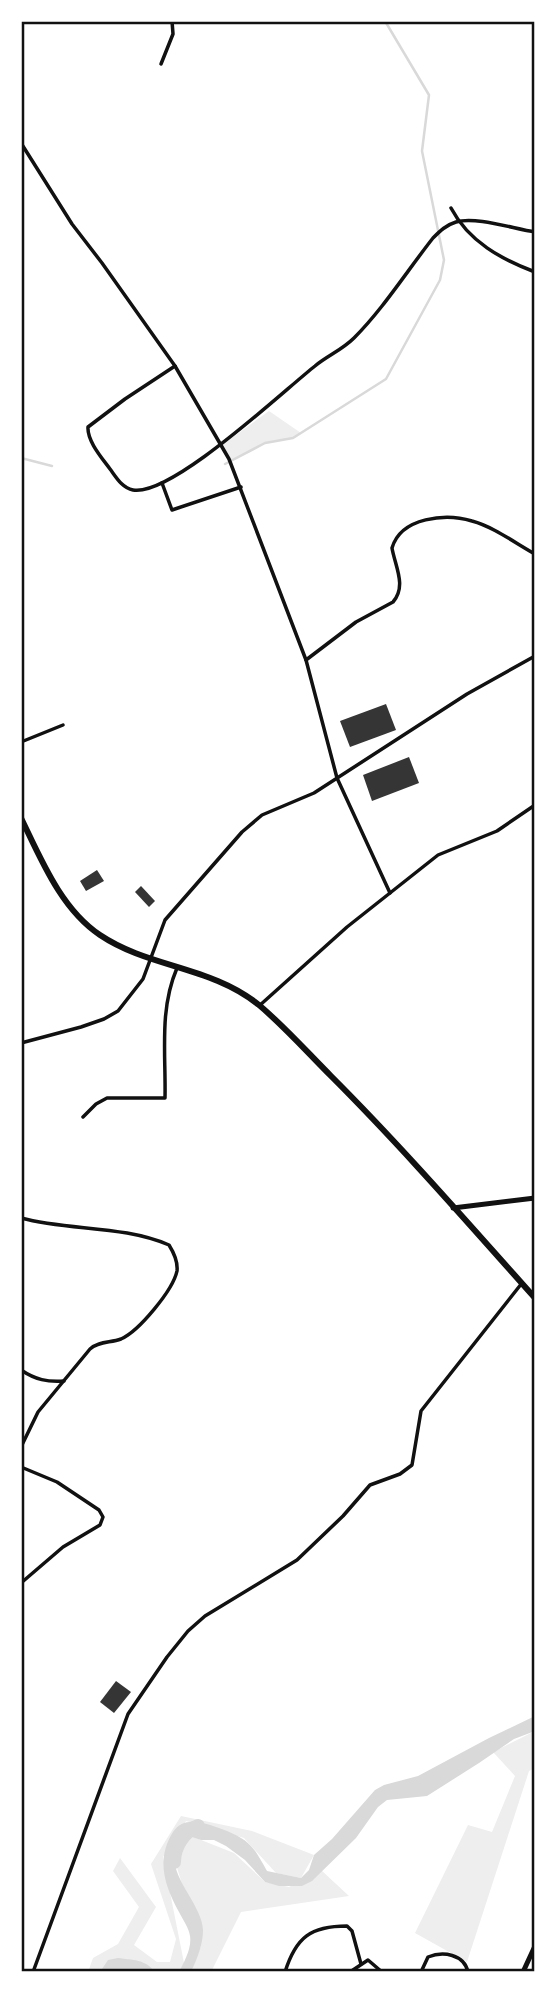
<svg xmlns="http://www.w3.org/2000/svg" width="556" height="1993" font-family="'Source Sans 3',sans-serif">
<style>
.green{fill:#eee}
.water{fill:#d9d9d9}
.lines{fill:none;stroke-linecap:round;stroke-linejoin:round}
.stream{stroke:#d9d9d9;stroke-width:2.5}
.river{stroke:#d9d9d9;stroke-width:14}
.building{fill:#353535}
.minor{stroke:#111;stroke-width:3.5}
.tertiary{stroke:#111;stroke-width:5}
.trunk{stroke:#111;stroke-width:6}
.neatline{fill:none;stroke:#111;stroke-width:2.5}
</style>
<rect width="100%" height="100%" fill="#fff"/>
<g class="green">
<path d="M269,411L301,433L293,438L265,443L231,461L222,445Z"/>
<path d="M535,1731V1768L529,1771L467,1962L415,1933L468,1825L492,1832L515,1776L493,1752Z"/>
<path d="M181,1816L252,1831L314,1855L301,1878L276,1873L244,1838L186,1821L163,1857L184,1963L179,1972H154L127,1959L101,1972H88L93,1958L118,1944L139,1907L113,1871L120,1858L156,1907L134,1945L157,1962H170L176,1939L151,1864Z"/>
<path d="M191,1836L234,1853L265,1882L289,1887L321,1870L349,1896L241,1912L211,1972H191L201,1946L175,1861Z"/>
</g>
<g class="water">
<path d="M535,1716V1731L514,1739L479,1763L427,1796L387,1800L378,1807L356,1838L312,1881L302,1886H279L265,1882L245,1860L226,1846L214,1840H201L183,1834C155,1868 202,1899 203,1930C203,1945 197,1959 191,1972H179C184,1962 192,1948 190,1936C189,1928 183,1920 179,1912C164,1885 156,1859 173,1832C185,1813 210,1825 227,1831C251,1841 254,1848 267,1871L301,1878L309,1870L314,1855L332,1839L375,1790L384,1785L418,1776L489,1738Z"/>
<path d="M118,1958C133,1960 145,1959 155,1972H126L117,1969L111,1972H100L108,1960Z"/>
</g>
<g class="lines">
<g class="stream">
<path d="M21,458L52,466"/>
<path d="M225,464L265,443L293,438L386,379L440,280L444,260L422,151L429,95L385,21"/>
</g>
<path class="river" d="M174,1862C174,1847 184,1831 198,1826"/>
</g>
<g class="building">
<path d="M386,704L396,730L350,747L340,721Z"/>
<path d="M409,757L419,783L372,801L363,775Z"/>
<path d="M97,870L104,881L86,891L80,881Z"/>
<path d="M141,886L155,901L149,907L135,892Z"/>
<path d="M116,1681L131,1692L114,1713L100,1702Z"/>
</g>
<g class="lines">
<g class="minor">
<path d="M161,64L173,34L172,21"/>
<path d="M21,143L72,224L102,263L175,366L229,459L306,660L337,778L390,893"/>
<path d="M451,208C469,242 501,259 535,272"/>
<path d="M175,366L125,399L88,427C87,441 102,458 110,469C116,477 122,488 133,490C171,497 282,392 315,366C327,356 342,350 354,338C383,309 407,271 433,238C440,231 446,225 456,222C476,216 514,229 535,232"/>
<path d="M162,483L172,510L241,487"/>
<path d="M306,660L356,622L393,602C407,586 395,566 392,548C401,517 446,513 472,521C494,527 515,543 535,554"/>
<path d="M21,742L63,725"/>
<path d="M259,1006L347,927L438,855L497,831L535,805"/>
<path d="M21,1043L81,1027L104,1019L118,1011L143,979L165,920L242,832L262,815L314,793L467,694L535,656"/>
<path d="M83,1117L96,1104L107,1098H165C166,1054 159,1010 177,968"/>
<path d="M21,1218C70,1231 122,1225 169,1245C174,1253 178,1262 177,1271C173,1290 139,1331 121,1339C110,1343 99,1341 90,1349L38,1412L21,1447"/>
<path d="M21,1370C36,1380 47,1382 64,1381"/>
<path d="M21,1467L57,1482L99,1510L103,1517L100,1525L63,1547L21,1583"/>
<path d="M33,1972L128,1714L167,1657L188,1631L205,1616L297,1560L343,1516L370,1485L400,1474L412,1465L421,1411L522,1283"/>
<path d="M285,1972C296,1937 311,1926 347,1926L352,1931L361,1964"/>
<path d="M350,1972L368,1960L382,1972"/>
<path d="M421,1972L428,1957C443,1951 464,1954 468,1972"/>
</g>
<g class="tertiary">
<path d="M453,1208L535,1198"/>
<path d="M523,1972L535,1946"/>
</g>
<path class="trunk" d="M21,818C41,859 61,909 100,935C149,968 211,966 259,1005C285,1027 307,1052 331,1076C402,1147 468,1223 535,1298"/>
</g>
<rect width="556" height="1993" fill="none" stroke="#ffffff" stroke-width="46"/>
<rect x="23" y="23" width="510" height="1947" class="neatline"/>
</svg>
